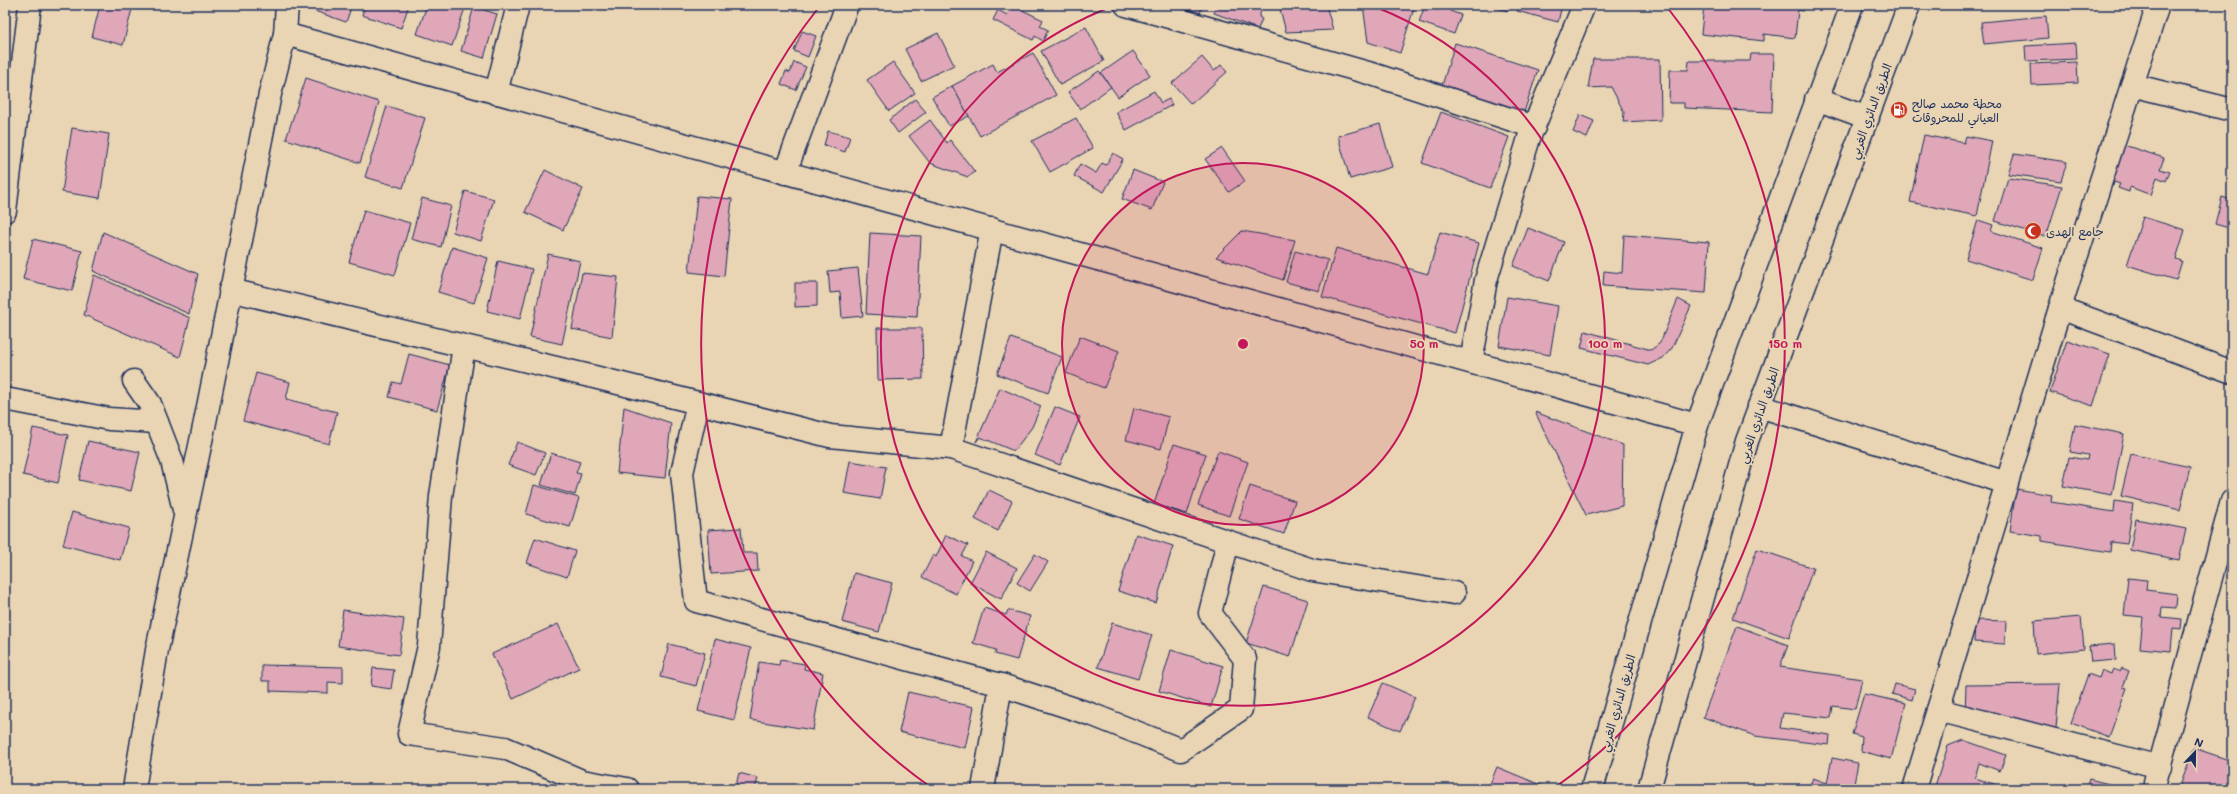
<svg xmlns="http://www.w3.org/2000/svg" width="2237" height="794" font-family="Mali,'Playpen Sans Arabic',sans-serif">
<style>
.building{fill:#e0a7b8;stroke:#1b2f5e}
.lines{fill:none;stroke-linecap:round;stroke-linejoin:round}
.minor-casing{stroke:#1b2f5e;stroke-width:25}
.major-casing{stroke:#1b2f5e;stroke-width:25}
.minor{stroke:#e9d4b3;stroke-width:22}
.major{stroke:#e9d4b3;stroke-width:22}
.ring{fill:none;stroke:#c2185b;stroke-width:2}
.labels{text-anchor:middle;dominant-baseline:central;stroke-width:4;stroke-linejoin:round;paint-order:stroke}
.poi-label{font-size:12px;fill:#1b2f5e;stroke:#e9d4b3;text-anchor:start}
.street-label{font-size:12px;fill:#1b2f5e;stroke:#e9d4b3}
.centre{fill:#c2185b;stroke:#e9d4b3;stroke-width:2}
.ring-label{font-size:12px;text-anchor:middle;font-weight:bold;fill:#c2185b;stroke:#e9d4b3;stroke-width:4;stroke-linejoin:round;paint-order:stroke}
</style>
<rect width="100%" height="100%" fill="#e9d4b3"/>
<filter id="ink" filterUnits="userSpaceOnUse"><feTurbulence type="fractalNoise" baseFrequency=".025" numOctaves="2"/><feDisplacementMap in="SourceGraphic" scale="8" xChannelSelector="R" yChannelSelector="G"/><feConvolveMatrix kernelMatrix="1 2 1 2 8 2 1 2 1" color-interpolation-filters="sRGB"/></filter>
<g filter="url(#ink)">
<g class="building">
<path d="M100,5H133L123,45L92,37Z"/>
<path d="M304,5H352L346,22L303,7Z"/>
<path d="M365,5H409L401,28L362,15Z"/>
<path d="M427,5H466L452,46L417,34Z"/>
<path d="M1012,5L1043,20L1040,26L1048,30L1043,41L1035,36L1033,40L993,20L998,10L1007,15Z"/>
<path d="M1176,5H1203L1200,13Z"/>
<path d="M1216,5H1263L1259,17L1262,19L1258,29L1214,13Z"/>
<path d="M1279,5H1326L1333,30L1286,32Z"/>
<path d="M1363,5H1415L1400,53L1368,42Z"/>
<path d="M1425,5H1453L1450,11L1461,15L1454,34L1419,22Z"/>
<path d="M1485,5H1509L1508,11Z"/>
<path d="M1519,5H1562L1558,22L1517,11Z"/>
<path d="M1704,5H1803V11L1798,10L1795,38L1764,34V41L1701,34Z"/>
<path d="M474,7L497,14L484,58L461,51Z"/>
<path d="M2046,16L2048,38L1984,44L1981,22Z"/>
<path d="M1086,27L1104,61L1060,85L1041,51Z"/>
<path d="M802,31L816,36L808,57L794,51Z"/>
<path d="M938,33L954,65L921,81L905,49Z"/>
<path d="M1455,43L1538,70L1523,115L1441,89Z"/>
<path d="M2076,43L2077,59L2026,61L2025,46Z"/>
<path d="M1133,51L1150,75L1118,97L1101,73Z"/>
<path d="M1033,53L1056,95L980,136L952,86L993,64L997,72Z"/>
<path d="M1751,54H1774L1772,112L1684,108V103H1669L1670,70H1688L1689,61H1750Z"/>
<path d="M1202,57L1214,71L1221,65L1227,72L1191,104L1172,83Z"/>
<path d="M1593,59H1660L1661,120L1623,122L1624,112L1611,87L1588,88Z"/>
<path d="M794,62L806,67L796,90L781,84L786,71L790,73Z"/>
<path d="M893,62L915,93L889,111L867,80Z"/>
<path d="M2077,62L2078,83L2032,85L2031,64Z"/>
<path d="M1099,71L1111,87L1080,109L1068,92Z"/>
<path d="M306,78L379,102L360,163L286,139Z"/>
<path d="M952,86L969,116L949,126L932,97Z"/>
<path d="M1154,91L1161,103L1169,99L1172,105L1126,130L1116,112Z"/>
<path d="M915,99L926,112L898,133L889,120Z"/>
<path d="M387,106L425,118L403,188L365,177Z"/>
<path d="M1441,112L1509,137L1490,188L1422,163Z"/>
<path d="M1580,115L1594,121L1587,138L1573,132Z"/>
<path d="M1076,118L1093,148L1050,172L1032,141Z"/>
<path d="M930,120L947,143L950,140L975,172L968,177L930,163L909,136Z"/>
<path d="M1380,124L1392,167L1350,179L1338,136Z"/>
<path d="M72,128L109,134L100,198L62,192Z"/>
<path d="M828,131L850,137L845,152L824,145Z"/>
<path d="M1924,135L1964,143L1966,136L1992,141L1977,216L1910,202Z"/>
<path d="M2121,144L2164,158L2160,169L2170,172L2166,181L2157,177L2151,195L2130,187L2129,192L2118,188L2120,184L2114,182L2113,186L2108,184Z"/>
<path d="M1222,148L1245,181L1229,192L1205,159Z"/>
<path d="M1113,153L1123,159L1104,192L1074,176L1080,164L1096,173L1102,163L1106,165Z"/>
<path d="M2014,154L2067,162L2061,181L2008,174Z"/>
<path d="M545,170L583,189L563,230L525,212Z"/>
<path d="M1133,170L1163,182L1152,210L1122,199Z"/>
<path d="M2008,178L2062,186L2046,237L1995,221Z"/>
<path d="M465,191L494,199L481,241L453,232Z"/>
<path d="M697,196L732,199L724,276L689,272Z"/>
<path d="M2222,197L2232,200V229L2215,224Z"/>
<path d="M422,198L451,206L441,247L411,239Z"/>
<path d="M364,210L410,223L395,275L349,262Z"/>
<path d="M2143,217L2185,230L2176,259L2182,261L2176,280L2127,265Z"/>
<path d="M1978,220L1993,225L1991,231L2043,248L2033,280L1966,259Z"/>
<path d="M1528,228L1564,242L1549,281L1513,266Z"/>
<path d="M1242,231L1295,240L1283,280L1216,257Z"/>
<path d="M103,232L198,274L189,314L93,271Z"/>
<path d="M1440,232L1479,243L1455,333L1322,297L1336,248L1428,274Z"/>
<path d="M870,233L921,236L917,317L866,314Z"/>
<path d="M1624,235L1709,242L1706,293L1603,286L1604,271L1622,273Z"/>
<path d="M33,239L82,251L72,291L23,279Z"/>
<path d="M452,247L488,258L474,303L438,292Z"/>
<path d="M1295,251L1328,260L1319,291L1286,282Z"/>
<path d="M548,254L580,261L562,344L530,337Z"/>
<path d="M498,261L532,269L520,319L487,311Z"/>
<path d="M858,268L863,316L842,318L840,292L830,293L828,271Z"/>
<path d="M582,273L618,277L612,337L572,329Z"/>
<path d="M94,275L190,318L180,357L84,315Z"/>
<path d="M795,283H817V306L795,307Z"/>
<path d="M1507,297L1558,306L1550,355L1499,346Z"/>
<path d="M1678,299L1691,306L1672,348L1663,358L1648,365L1581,348L1585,331L1651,350L1660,343Z"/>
<path d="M877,328H922L923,379L878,380Z"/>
<path d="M1080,336L1119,351L1104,388L1066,373Z"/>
<path d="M1011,338L1062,357L1048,393L997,374Z"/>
<path d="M2067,340L2110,354L2093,406L2050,392Z"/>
<path d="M409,354L450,365L437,410L389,397L393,382L401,384Z"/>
<path d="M256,373L290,382L286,399L337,412L329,444L243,421Z"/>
<path d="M1000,388L1041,406L1032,427L1014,451L980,437L976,442Z"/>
<path d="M624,407L671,423L665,478L617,473Z"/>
<path d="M1055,407L1080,417L1060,465L1035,455Z"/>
<path d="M1134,408L1169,417L1161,449L1126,440Z"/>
<path d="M1535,412L1623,445L1622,506L1586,515Z"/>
<path d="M2075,424L2124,434L2112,495L2063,486L2069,457L2087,460L2088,455L2070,452Z"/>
<path d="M33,428L68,435L58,483L23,475Z"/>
<path d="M88,441L140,452L131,491L79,480Z"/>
<path d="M517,442L545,453L536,475L508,465Z"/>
<path d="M1174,444L1206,454L1187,514L1154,504Z"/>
<path d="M1218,451L1248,462L1229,516L1198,505Z"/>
<path d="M551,453L580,462L576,473L581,474L575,495L541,485Z"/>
<path d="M2131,454L2190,467L2180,510L2121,496Z"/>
<path d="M850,461L886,467L880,499L844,493Z"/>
<path d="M534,485L579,498L570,527L526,514Z"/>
<path d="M1250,486L1295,501L1284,534L1239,519Z"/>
<path d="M2016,489L2052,495L2051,502L2114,512L2115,501L2133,504L2127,544L2111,542L2110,552L2042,541V536L2010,531Z"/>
<path d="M989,490L1012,501L998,531L975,519Z"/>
<path d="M72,512L129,528L120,560L63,545Z"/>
<path d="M2136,519L2186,529L2179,560L2130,550Z"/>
<path d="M741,528L743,553H757L758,571L711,574L708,530Z"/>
<path d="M1136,534L1173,546L1156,603L1118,591Z"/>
<path d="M946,535L968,545L962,556L972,561L956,594L922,577L933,555L936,557Z"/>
<path d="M535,538L575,551L567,577L527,563Z"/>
<path d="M1757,549L1813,568L1789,638L1733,618Z"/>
<path d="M986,552L1017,568L1001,599L970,583Z"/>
<path d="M1035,554L1048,562L1030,591L1017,583Z"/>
<path d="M854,573L892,583L879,632L842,622Z"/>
<path d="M2128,578L2147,580L2146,590L2177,594L2176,608L2162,607L2161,617L2182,619L2181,629L2173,628L2171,651L2140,648L2143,617L2124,615Z"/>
<path d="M1264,587L1308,600L1290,657L1246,643Z"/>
<path d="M984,608L1006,615L1008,610L1030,616L1017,660L995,654L996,650L973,643Z"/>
<path d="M343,610L404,619L399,655L338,646Z"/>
<path d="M2081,617L2084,649L2036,654L2034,621Z"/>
<path d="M1975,620L2006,621L2005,644L1974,642Z"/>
<path d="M1112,623L1152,635L1138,679L1098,667Z"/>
<path d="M558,624L579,668L513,699L492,654Z"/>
<path d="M1737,626L1788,645L1780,667L1862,679L1855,709L1833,706L1831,718L1783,713L1780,728L1830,735L1829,745L1755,736L1703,717Z"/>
<path d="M715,639L751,648L734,720L698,711Z"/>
<path d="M669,644L705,653L696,686L661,677Z"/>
<path d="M2115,644L2116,660L2091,662L2089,646Z"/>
<path d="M1171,650L1223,666L1211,707L1159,691Z"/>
<path d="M780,660L805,664L804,669L823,673L813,730L750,720L759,662L779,665Z"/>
<path d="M262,665L343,667V683L328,682V693L270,691V681H262Z"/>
<path d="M373,668L394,670L391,689L371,686Z"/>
<path d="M2122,668L2129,671L2123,687L2127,688L2109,737L2071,723L2088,674L2099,678L2102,670L2111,674L2113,669L2120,672Z"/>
<path d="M1383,683L1415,697L1400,731L1368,717Z"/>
<path d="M1895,684L1915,689L1912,700L1892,694Z"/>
<path d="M2060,684L2055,739L1965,714L1966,685Z"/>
<path d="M908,692L974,707L965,748L899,732Z"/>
<path d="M1864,694L1906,703L1891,759L1861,751L1862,737L1852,734Z"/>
<path d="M1963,740L2006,755L2000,771L1979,763L1975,778L1997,785L1996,789H1934L1948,746Z"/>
<path d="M2194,748L2232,761V789H2179Z"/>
<path d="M1832,758L1858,763L1853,789H1808L1813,778L1827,783Z"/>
<path d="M1497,767L1543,786L1542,789H1488Z"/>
<path d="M739,773L758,778L755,789H735Z"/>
<path d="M2089,779L2129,789H2086Z"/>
</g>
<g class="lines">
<g class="minor-casing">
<g id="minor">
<path d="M1126,5L1372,74L1534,127"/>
<path d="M285,34L1697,425"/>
<path d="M2132,85L2232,110"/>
<path d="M496,93L518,5"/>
<path d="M785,173L847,5"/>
<path d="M5,211L30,5"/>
<path d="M230,290L594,377L830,436L951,448L1312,570L1454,593"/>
<path d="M2060,308L2232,372"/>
<path d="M464,346L441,496L429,646L409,734L505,748L582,781L627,789"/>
<path d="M1471,362L1486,280L1529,138L1584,5"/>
<path d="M134,381L150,404L172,461L184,510"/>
<path d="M5,399L109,419L157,422"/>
<path d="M698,403L682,473L696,601L1001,685L983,789"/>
<path d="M1759,406L2007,483"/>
<path d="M951,448L992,229"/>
<path d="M1001,685L1093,715L1181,750L1241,709L1245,659L1210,613L1228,542"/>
<path d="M1938,710L2160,767"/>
<path d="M134,789L157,650L205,422L270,94L285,34L287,5"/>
<path d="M1914,789L2064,295L2158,5"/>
<path d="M2155,789V782L2232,501"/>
</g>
</g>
<g class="major-casing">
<g id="major">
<path d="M1816,99L1868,118"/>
<path d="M1592,789L1697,425L1852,5"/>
<path d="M1649,789L1747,441L1909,5"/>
</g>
</g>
<use href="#minor" class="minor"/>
<use href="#major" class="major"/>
</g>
</g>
<circle cx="1243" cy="344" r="181" fill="#c2185b" fill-opacity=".12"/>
<g class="ring">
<circle cx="1243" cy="344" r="181"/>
<path d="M1373 6A362 362 0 1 1 1113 6"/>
<path d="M932 788A542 542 0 0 1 819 7M1667 7A542 542 0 0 1 1554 788"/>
</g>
<defs>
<g id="fuel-disc" transform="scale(0.9)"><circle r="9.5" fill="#c8321e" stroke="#e9d4b3"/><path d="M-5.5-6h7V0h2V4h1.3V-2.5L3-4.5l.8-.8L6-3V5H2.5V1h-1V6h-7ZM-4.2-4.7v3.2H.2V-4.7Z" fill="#fff"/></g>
<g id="mosque-disc" transform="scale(0.9)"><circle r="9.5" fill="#c8321e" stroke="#e9d4b3"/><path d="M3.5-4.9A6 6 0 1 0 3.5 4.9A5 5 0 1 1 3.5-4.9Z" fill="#fff"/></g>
</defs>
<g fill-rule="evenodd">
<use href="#fuel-disc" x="1899" y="110"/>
<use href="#mosque-disc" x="2033" y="231"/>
</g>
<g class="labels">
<g class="poi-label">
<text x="1912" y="103">محطة محمد صالح<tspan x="1912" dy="14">العياني للمحروقات</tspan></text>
<text x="2046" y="231">جامع الهدى</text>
</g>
<g class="street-label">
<text transform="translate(1870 111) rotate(-70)">الطريق الدائري الغربي</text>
<text transform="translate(1758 415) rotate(-71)">الطريق الدائري الغربي</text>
<text transform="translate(1617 703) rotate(-74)">الطريق الدائري الغربي</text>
</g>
</g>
<circle cx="1243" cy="344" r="6" class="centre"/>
<g class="ring-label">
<text x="1424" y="348">50 m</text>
<text x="1605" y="348">100 m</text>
<text x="1785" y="348">150 m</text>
</g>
<rect width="2237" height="794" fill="none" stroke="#e9d4b3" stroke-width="20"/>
<rect x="10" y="10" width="2217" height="774" fill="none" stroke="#1b2f5e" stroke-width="1.5" filter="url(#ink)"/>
<g transform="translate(2195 752) rotate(22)" stroke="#e9d4b3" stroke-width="3" paint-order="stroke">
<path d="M0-3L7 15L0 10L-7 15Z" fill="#1b2f5e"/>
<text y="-6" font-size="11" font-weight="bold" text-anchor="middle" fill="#1b2f5e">N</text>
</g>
</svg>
